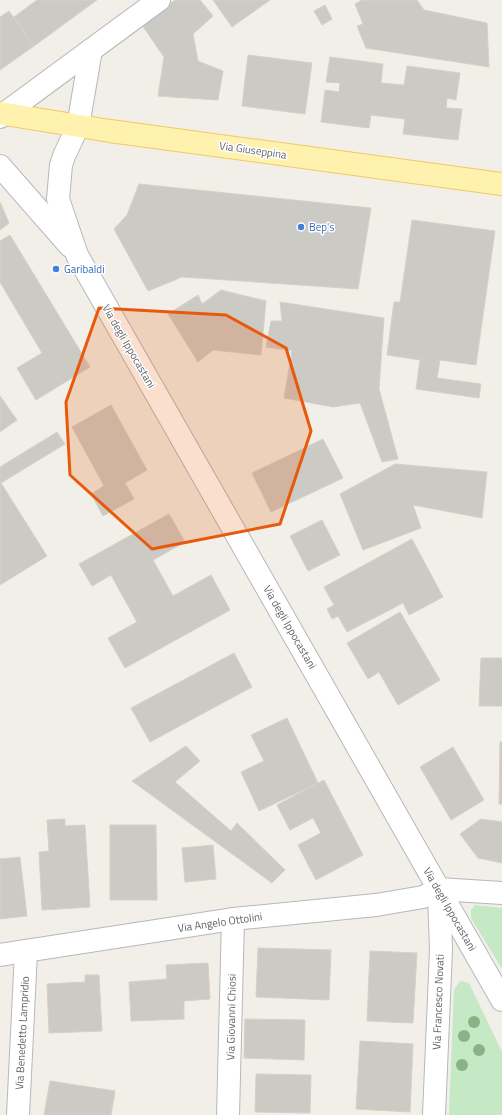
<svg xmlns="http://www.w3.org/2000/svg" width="502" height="1115" font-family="'Titillium Web',sans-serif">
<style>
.green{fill:#c5e8c5}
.building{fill:#cccac5;stroke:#d6d1c6}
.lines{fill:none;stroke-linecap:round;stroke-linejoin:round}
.minor-casing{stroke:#b5b8bc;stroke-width:24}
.major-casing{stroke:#f2c960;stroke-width:24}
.minor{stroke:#fff;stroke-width:22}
.major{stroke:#fff2af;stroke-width:22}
.tree{fill:#89b387}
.marked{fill:#e8590c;fill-opacity:0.2;stroke:#e8590c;stroke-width:3;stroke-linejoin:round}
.shop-dot{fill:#3f7fe0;stroke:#fff;stroke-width:1.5}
.labels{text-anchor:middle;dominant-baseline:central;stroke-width:3;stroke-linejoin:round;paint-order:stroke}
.street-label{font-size:11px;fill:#5f6368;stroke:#fff}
.shop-label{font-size:11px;fill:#366cbe;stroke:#fff;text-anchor:start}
</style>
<rect width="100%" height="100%" fill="#f1efe8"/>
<g class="green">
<path d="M475,905L502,908V969L471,918V910Z"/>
<path d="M460,981L469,983L502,1052V1115H449L454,990Z"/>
</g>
<g class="building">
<path d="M37,0H97L34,46L14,17Z"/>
<path d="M175,0H200L213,16L193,34L198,61L223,71L218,100L158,96L164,57L142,25Z"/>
<path d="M213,0H270L232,27Z"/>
<path d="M362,0H417L424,10L487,23L489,67L366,48L357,26L363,24L355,4Z"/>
<path d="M325,5L332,19L322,25L314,11Z"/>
<path d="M9,11L34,46L0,70V17Z"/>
<path d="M248,55L312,63L305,114L242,106Z"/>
<path d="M330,57L383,64L381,83L404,85L407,66L460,73L456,100L447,98L446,108L462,109L458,140L403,134L405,119L371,115L369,128L321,122L325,90L339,92L340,83L326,82Z"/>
<path d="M139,184L371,208L358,289L182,277L148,291L114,229L127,215Z"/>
<path d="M0,202L9,223L0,230Z"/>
<path d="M412,220L495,231L476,365L440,360L437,378L481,384L479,398L416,389L420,360L387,355L394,302H400Z"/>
<path d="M10,235L90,367L36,400L17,368L42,353L0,282V241Z"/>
<path d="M221,290L266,301L261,355L213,350L198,362L168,314L198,295L202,304Z"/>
<path d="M280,302L384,318L379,389L398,459L382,462L360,403L333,407L284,398L292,351L266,347L271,321H282Z"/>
<path d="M0,396L17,420L0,432Z"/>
<path d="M111,405L147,470L125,483L134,499L103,516L91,494L104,486L72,427Z"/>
<path d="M57,432L65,444L1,483L47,556L0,585V467Z"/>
<path d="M323,439L343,478L271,512L252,473Z"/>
<path d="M395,464L487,472L482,518L413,505L421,528L363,550L340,494Z"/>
<path d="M169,514L185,542L153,560L173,596L211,575L230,610L125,668L108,638L137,622L111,575L92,586L79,564Z"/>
<path d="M322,520L340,555L308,571L290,536Z"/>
<path d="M412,539L443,597L409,615L403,603L347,632L338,616L332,619L327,609L334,605L324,587Z"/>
<path d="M400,612L440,680L398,705L379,672L368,679L347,643Z"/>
<path d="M234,653L252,687L150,742L131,708Z"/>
<path d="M481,658H502V706H479Z"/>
<path d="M287,718L318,783L259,811L241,772L264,761L251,735Z"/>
<path d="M500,742H502V804H499Z"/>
<path d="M186,746L200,761L175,782L231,831L237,823L285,870L272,883L132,781Z"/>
<path d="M453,747L484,800L451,820L420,767Z"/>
<path d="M324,780L363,855L316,880L298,845L321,833L313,818L290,830L277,805Z"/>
<path d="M65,819V826L85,825L90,907L42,910L39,852L49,851L47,820Z"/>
<path d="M481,819L502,822V863L478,858L460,834Z"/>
<path d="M110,825H156L157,900H110Z"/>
<path d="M213,845L216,879L185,882L182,848Z"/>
<path d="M20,857L27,916L0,919V859Z"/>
<path d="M258,948L331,950L329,1000L256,997Z"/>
<path d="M370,951L417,953L413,1023L367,1021Z"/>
<path d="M208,963L210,999L184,1001V1019L131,1021L129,982L167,979L166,965Z"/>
<path d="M85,975H99L102,1031L49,1033L47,984L85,982Z"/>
<path d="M245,1019L305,1020L304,1060L244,1058Z"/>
<path d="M360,1041L413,1044L410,1112L356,1109Z"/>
<path d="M256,1074L311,1075L310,1113L255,1112Z"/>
<path d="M50,1081L115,1091L111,1115H44Z"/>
</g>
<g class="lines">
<g class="minor-casing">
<g id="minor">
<path d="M91,50L78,126L64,156L61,165L58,199L77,255L502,1000"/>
<path d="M0,117L159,0"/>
<path d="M0,166L70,246"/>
<path d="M0,955L233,919L376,905L423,897L439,889L502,893"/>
<path d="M18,1115L26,952"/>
<path d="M228,1115L233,919"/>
<path d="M434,1115L441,950L439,893"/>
</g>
</g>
<g class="major-casing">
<path id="major" d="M0,113L110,131L502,184"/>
</g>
<use href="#minor" class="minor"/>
<use href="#major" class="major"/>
</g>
<g class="tree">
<circle cx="474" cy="1022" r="6"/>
<circle cx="464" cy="1036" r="6"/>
<circle cx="479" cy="1050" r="6"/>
<circle cx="462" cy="1065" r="6"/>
</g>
<path class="marked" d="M99,308L226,315L286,348L311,431L280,524L152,549L70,475L66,402Z"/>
<g class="shop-dot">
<circle cx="301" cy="227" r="4"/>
<circle cx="56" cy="269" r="4"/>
</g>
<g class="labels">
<g class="street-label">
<text transform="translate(253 150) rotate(8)">Via Giuseppina</text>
<text transform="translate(129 346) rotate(60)">Via degli Ippocastani</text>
<text transform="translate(290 627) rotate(60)">Via degli Ippocastani</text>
<text transform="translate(450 909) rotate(60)">Via degli Ippocastani</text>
<text transform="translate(220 922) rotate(-8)">Via Angelo Ottolini</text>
<text transform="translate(438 1002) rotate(-88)">Via Francesco Novati</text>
<text transform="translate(231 1017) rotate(-89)">Via Giovanni Chiosi</text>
<text transform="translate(22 1033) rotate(-87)">Via Benedetto Lampridio</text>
</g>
<g class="shop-label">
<text x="309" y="227">Bep's</text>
<text x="64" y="269">Garibaldi</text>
</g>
</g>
</svg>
